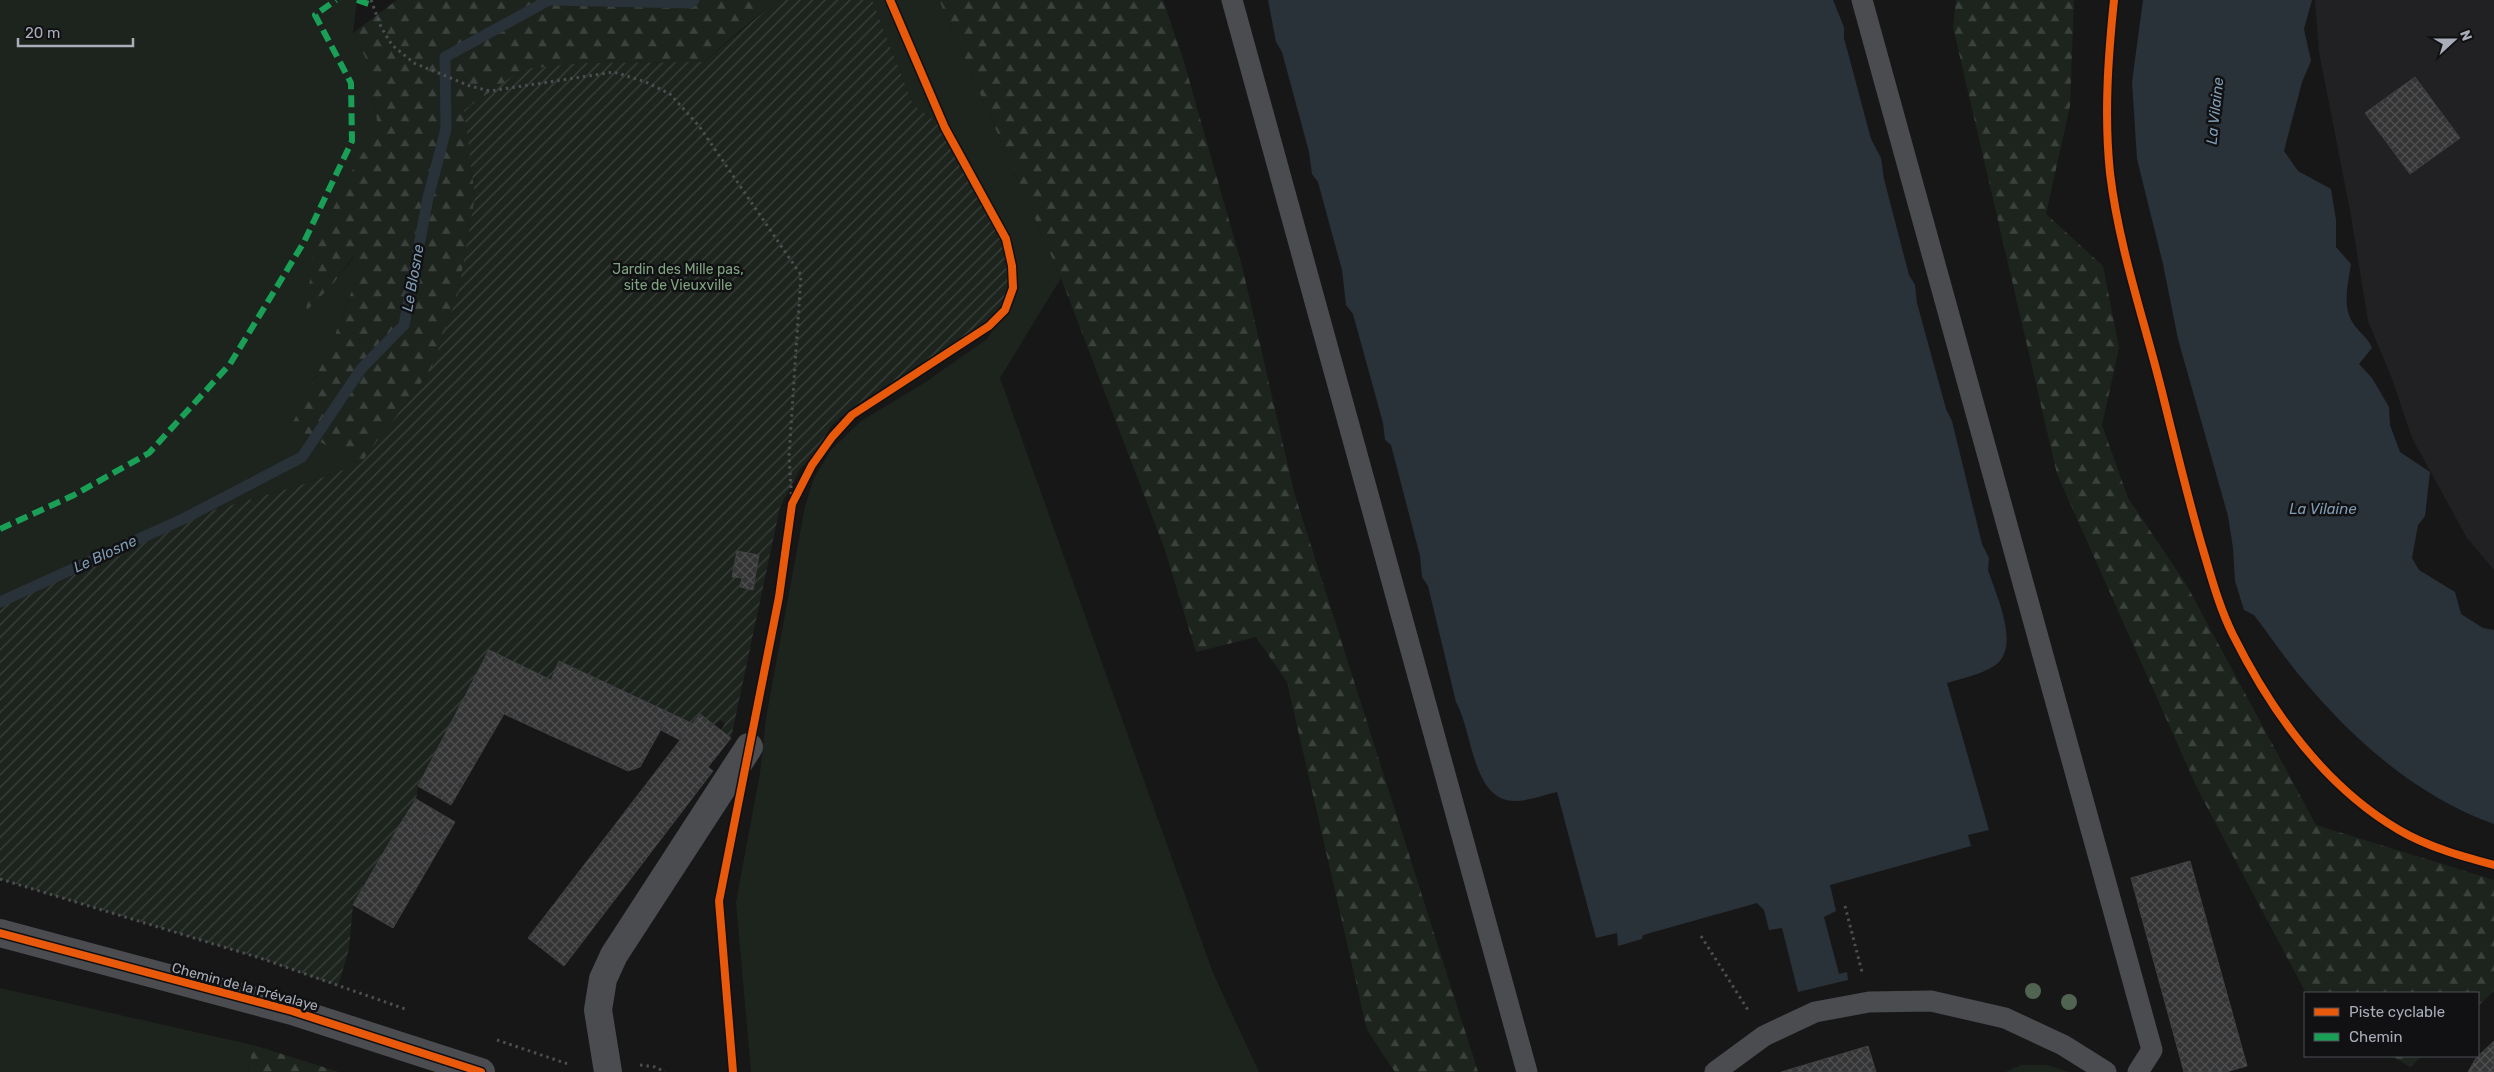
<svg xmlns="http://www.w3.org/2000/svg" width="2494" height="1072" font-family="Rubik,sans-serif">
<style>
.built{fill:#212123}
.grass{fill:#1d241e}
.forest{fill:url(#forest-firs)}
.garden{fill:url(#garden-furrows)}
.water{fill:#2a3239}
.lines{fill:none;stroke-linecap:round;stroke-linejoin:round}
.stream{stroke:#2a3239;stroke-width:11}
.building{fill:url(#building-cross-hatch);stroke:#3f4043}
.path{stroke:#4d4e52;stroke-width:3;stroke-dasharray:2.5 4;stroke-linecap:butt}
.service{stroke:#4b4c50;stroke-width:21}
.minor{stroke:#4b4c50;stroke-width:28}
.tertiary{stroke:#4b4c50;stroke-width:28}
.quiet{stroke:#1a9f57;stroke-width:6;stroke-dasharray:12 6;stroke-linecap:butt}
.cycleway-casing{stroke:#111113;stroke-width:11}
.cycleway{stroke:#e8590c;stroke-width:8}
.tree{fill:#506451}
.labels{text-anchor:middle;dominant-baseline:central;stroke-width:5;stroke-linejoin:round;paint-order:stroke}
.park-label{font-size:14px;fill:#7fa381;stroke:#111113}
.street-label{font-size:14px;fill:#a8adb8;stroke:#111113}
.water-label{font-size:15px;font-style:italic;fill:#7f9bb3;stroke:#111113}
</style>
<defs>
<pattern id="forest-firs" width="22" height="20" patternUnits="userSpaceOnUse" patternTransform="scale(1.25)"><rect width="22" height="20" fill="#1d241e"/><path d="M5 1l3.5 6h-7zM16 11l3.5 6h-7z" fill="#3b413d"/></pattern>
<pattern id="garden-furrows" width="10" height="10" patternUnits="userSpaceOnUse" patternTransform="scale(1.25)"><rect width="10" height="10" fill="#1d241e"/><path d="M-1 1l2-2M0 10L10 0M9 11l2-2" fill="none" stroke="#3b413d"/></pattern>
<pattern id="building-cross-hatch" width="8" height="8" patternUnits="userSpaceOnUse" patternTransform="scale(1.25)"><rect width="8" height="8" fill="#353536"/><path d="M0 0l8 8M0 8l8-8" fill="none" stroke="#4f5051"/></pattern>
</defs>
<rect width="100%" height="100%" fill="#171717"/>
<path class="built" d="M2315,0H2494V570L2467,538L2412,438L2392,379L2368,321L2351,216L2319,52Z"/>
<g class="grass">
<path d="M0,0H357L353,33L368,63L377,121L314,248L333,284L356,254L359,272L330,348L291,426L360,464L304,484L183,519L0,602Z"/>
<path d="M872,0H939L1061,278L1000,378L1213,973L1259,1072H751L736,902L760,773L766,718L805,506L814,478L831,450L861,421L924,383L987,339L1005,310L1013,288L945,129L913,105Z"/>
<path d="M0,988L253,1045L248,1072H0Z"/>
<path d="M2021,1065H2048L2069,1072H2005Z"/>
</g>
<g class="forest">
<path d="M397,0H778L739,31L704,62L585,63L464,110L475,197L458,294L431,370L360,464L291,426L330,348L359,272L355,254L333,284L306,311L314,247L377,121L368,63L353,33Z"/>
<path d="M939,0H1163L1184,62L1242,266L1294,492L1478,1072H1395L1367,1030L1287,682L1256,637L1196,652L1164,547L1061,278Z"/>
<path d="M1956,0H2074L2070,106L2046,214L2103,266L2119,348L2102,425L2128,498L2186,584L2316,825L2494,880V991L2478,1006V993H2306L2199,792L2057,474L1953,27Z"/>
<path d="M253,1045L339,1072H248Z"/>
<path d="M2392,1056H2422L2410,1067Z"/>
</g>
<path class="garden" d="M778,0H872L913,105L945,128L1006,239L1012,266L1013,288L1005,310L853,407L832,425L813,456L800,469L780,507L731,738L721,730L725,724L720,720L714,725L693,724L560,661L551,680L489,651L418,786L416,799L353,905L349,949L338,986L260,958L0,879V602L183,519L304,484L360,464L431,370L458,294L475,197L464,110L523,69L585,63L704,62Z"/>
<g class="water">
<path d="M1268,0H1833L1844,27V38L1871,139L1881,158L1884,179L1909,275L1915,285L1917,303L1946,409L1952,421L1982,544L1989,558L1988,570C1996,595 2022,648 1994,666C1980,675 1963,678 1947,683L1989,830L1968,835L1971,846L1830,885L1836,911L1824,917L1839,974L1847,972L1848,980L1798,992L1782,928L1769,930L1764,910L1757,903L1643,935L1642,939L1618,946L1617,933L1596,938L1557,792C1543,795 1529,801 1515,801C1472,801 1473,732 1456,702L1428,586L1422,577L1420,556L1391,445L1385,440L1383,423L1353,314L1346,305L1342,270L1318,182L1312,174L1309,152L1282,52L1276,42Z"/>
<path d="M2143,0H2312L2304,29L2311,61L2302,82L2284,151L2298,171L2331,189L2336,220V247L2351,264C2348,285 2341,308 2355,326C2361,334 2368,338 2372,348L2359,364L2372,378L2389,407L2390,425L2400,452L2430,472L2425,516L2418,525L2412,558L2419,570L2455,592L2461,614L2483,628L2494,630V824C2423,799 2361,747 2312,690C2291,667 2273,640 2254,615L2244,610L2235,581L2233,548L2228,516L2178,339L2163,264L2137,159L2132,82Z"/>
</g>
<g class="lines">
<path class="stream" d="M0,602L183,519L302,457L361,369L404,325L428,198L446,129L445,57L549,0L690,3L694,0"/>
</g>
<g class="building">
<path d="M2415,77L2460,138L2410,174L2365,113Z"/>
<path d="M737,551L759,555L753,590L740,587L742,578L732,577Z"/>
<path d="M489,650L551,680L559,661L670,713L640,767L628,771L504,714L451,805L418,786Z"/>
<path d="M670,713L693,724L680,740L661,730Z"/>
<path d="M700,714L731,738L708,767L713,771L564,966L528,938Z"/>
<path d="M416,799L455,822L442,844L402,821Z"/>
<path d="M402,821L442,844L393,928L353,905Z"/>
<path d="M2190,861L2247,1066L2226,1072H2184L2131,878Z"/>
<path d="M2494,1041V1072H2468L2476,1058Z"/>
<path d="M1868,1046L1876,1072H1781Z"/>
</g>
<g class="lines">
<g class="path">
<path d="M371,0L381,27L392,45L414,63L470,86L490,91L614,72L646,82L670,94L699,126L801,275L789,456L792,504"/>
<path d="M0,879L260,958L408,1010"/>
<path d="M1845,906L1862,972"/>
<path d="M1701,936L1748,1010"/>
<path d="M497,1040L571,1065"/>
<path d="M640,1065L655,1067L665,1072"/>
</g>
<g class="service">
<path d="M1232,0L1527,1072"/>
<path d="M1862,0L2152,1050L2138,1072"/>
<path d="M1715,1072L1764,1036L1815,1012L1869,1002L1931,1001L2005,1018L2063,1045L2106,1072"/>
</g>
<path class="minor" d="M608,1072L598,1010L603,979L614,955L749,747"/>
<path class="tertiary" d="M0,933L292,1011L481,1072"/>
<g class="quiet">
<path d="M357,0L372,5"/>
<path d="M0,529L74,495L149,453L230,364L304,242L352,141L351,83L315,15L336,0"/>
</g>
<g class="cycleway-casing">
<g id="cycleway">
<path d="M2114,0C2108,58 2104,115 2110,173C2119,250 2146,325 2164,400C2177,452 2189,503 2204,553C2212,580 2220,609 2233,635C2271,711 2324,786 2399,830C2428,847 2461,856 2494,865"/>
<path d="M0,933L292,1011L481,1072"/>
<path d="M733,1072L719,901L779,597L792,504L812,465L832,437L852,415L989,326L1005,310L1013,288L1012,266L1006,239L945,128L890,0"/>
</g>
</g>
<use href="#cycleway" class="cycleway"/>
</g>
<g class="tree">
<circle cx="2033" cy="991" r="8"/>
<circle cx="2069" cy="1002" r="8"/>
</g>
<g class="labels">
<g class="park-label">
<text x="678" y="269">Jardin des Mille pas,<tspan x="678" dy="16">site de Vieuxville</tspan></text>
</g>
<g class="street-label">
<text transform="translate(245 987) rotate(15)">Chemin de la Prévalaye</text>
</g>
<g class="water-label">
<text transform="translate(2215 111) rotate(-84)">La Vilaine</text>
<text transform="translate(413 278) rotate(-80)">Le Blosne</text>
<text x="2323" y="509">La Vilaine</text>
<text transform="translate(105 554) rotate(-25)">Le Blosne</text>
</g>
</g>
<rect x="2304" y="992" width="175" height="65" fill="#111113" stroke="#4d4f55"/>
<rect x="2314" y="1008" width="25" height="8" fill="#e8590c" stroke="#4d4f55"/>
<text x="2349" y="1017" font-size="15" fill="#a8adb8">Piste cyclable</text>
<rect x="2314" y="1033" width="25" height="8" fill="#1a9f57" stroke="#4d4f55"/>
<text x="2349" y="1042" font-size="15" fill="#a8adb8">Chemin</text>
<g transform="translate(2454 40) rotate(69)" stroke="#111113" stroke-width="4" paint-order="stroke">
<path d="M0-4L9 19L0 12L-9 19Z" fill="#a8adb8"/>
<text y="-8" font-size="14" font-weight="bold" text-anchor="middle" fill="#a8adb8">N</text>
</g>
<path d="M18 38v8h115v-8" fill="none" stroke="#a8adb8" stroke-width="2.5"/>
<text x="25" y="38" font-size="15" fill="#a8adb8" stroke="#111113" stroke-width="4" paint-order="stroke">20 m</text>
</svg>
